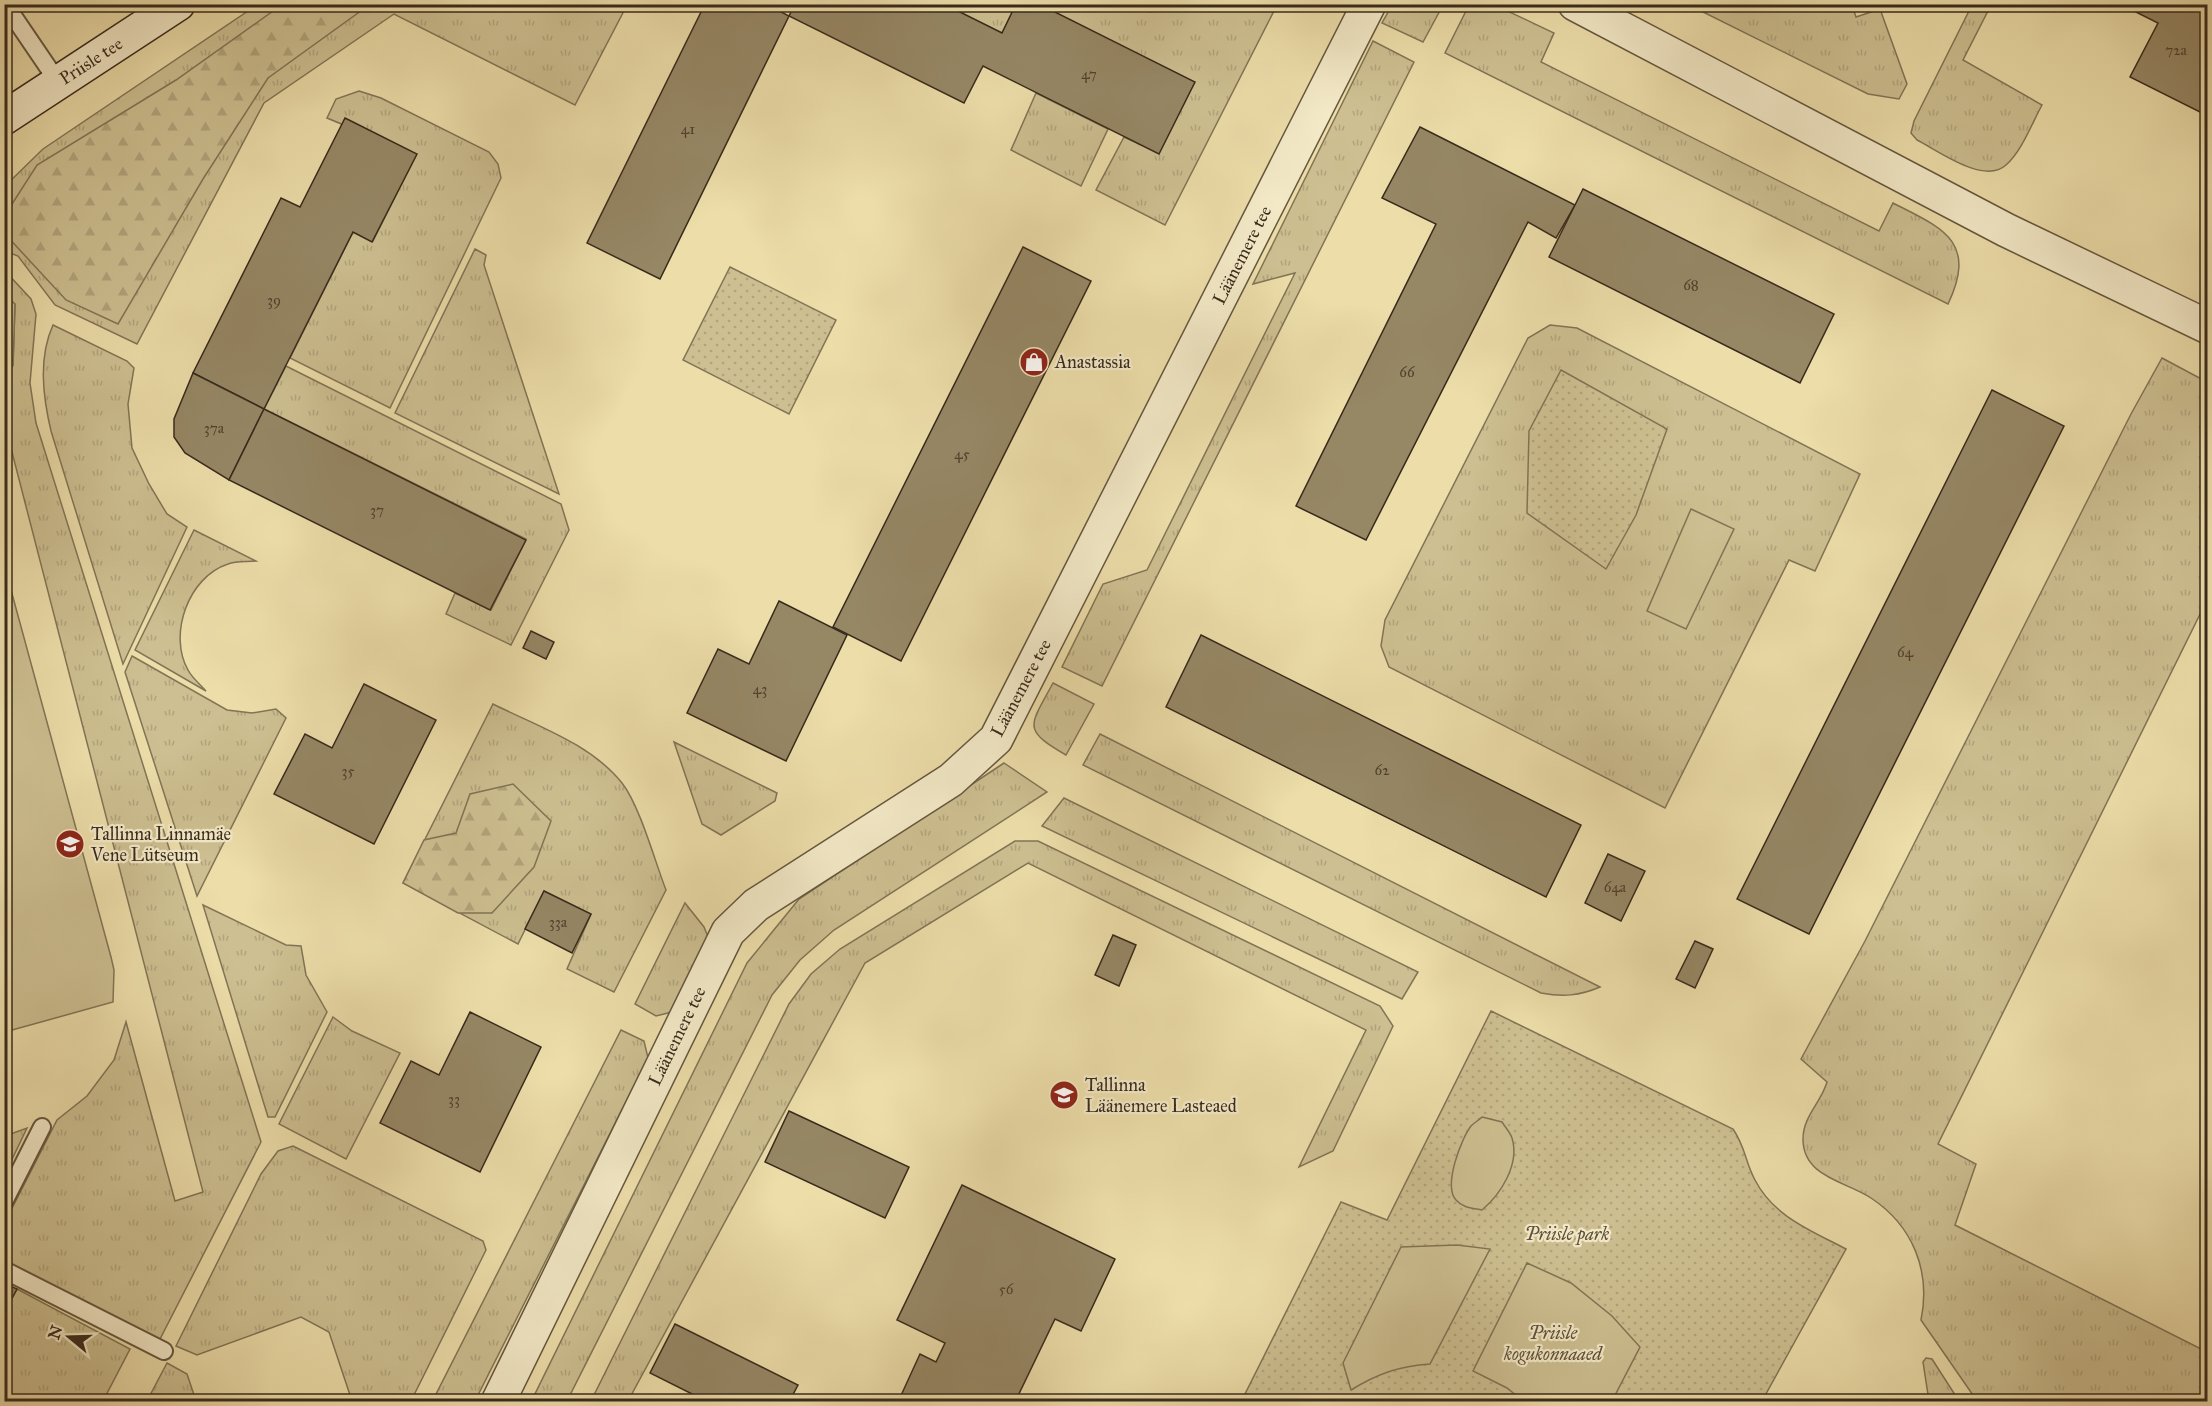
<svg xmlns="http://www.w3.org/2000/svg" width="2212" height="1406" font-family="'IM FELL Great Primer',serif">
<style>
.grass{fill:url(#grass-tufts);stroke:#827456;stroke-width:1.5}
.forest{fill:url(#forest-firs);stroke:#827456;stroke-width:1.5}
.park{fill:url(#park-dots);stroke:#827456;stroke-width:1.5}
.garden{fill:#cdbf91;stroke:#827456;stroke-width:1.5}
.building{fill:#968765;stroke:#382a1c;stroke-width:1.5}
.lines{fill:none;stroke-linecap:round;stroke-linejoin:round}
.lane-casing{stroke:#65573f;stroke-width:20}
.street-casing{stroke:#65573f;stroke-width:36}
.secondary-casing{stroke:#382a1c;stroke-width:36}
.lane{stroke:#f3e9c7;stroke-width:16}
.street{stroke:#f3e9c7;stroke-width:33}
.secondary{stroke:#f3e9c7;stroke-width:33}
.labels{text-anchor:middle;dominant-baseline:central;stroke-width:4.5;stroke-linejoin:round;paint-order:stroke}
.number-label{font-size:15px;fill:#50412e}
.street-label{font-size:18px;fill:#382a1c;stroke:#f3e9c7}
.poi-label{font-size:18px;fill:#382a1c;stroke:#f3e9c7;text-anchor:start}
.park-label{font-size:18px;font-style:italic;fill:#5d4f39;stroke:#f3e9c7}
</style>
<defs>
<pattern id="grass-tufts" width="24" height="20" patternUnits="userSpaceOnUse" patternTransform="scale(1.5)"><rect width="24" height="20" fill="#cdbf91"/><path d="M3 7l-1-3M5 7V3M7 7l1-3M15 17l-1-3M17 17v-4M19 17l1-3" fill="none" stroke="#b1a47c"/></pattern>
<pattern id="forest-firs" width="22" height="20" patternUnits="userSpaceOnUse" patternTransform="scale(1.5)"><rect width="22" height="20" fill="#cdbf91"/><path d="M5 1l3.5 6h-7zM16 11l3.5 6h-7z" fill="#b1a47c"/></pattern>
<pattern id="park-dots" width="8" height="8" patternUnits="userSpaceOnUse" patternTransform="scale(1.5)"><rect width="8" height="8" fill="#cdbf91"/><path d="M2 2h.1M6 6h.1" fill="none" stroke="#b1a47c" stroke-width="1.8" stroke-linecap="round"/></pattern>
</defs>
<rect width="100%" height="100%" fill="#ecdda9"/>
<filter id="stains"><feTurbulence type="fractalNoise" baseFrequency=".00333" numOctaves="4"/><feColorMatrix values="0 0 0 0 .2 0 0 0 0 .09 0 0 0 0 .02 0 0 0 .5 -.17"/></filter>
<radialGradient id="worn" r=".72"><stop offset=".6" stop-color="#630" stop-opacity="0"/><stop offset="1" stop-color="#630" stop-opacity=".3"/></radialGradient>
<g class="grass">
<path d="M257,5H627L575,105L394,14L264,103L137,344L55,305L18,256L5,251L4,187L43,149Z"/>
<path d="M944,5H1016L1002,33Z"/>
<path d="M1039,5H1124L1151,12L1178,5H1277L1165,225L1096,190L1124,137L1159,153L1194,82Z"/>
<path d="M1392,5V4L1443,5L1423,42L1382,23Z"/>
<path d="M1469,5H1495L1554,33L1541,62L1879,231L1893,203C1942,228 1978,241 1948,304L1445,53Z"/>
<path d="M1689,5H1852L1856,17L1880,9L1907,84L1899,99L1868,94Z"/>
<path d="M1972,5H1991L1963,60L2042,105C2032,123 2022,151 2006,165C1984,185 1939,151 1917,140L1911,133L1914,121Z"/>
<path d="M1373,41L1414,62L1102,686L1062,667L1103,584L1147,570L1295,273L1253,284Z"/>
<path d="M359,91L381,98L489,152L498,164L501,178L390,408L290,358L353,232L373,241L416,155L327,118L336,99Z"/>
<path d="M1036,93L1108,129L1081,186L1011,150Z"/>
<path d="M475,249L486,255L484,265L559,494L395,413Z"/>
<path d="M5,271L31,299L36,314L30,383L36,423L261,1142L159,1341L5,1261L4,1224L57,1120L87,1096L114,1060L126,1022L175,1201L203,1192L5,425V378L13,365L15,304L5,295Z"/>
<path d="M53,325L127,361L134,368L128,404L132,448L149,484L167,514L187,527L123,664L51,431C43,397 38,358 53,325Z"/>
<path d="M1550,325L1577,328L1860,474L1815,571L1789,560L1665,808L1389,667L1381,646L1385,620L1528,338Z"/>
<path d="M2162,358L2207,382V600L1938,1144L1976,1164L1955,1225L2203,1350L2207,1342V1401H1977L1921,1320C1931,1271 1913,1226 1871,1198C1845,1181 1803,1177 1803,1139C1803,1116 1821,1103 1827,1082L1801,1059L1865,941L2131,414Z"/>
<path d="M286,366L561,504L569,530L511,645L446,614L455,593L491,610L526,539L264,409Z"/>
<path d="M194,530L256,561C247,562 236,561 228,564C188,577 168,635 188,670C192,678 201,685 206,691L135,650Z"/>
<path d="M132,656L227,710L252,713L276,709L286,718L197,896L125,672Z"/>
<path d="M1053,683L1094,704L1066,755C1021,729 1030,726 1053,683Z"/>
<path d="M493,704C537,726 591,744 622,783C640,806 655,862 666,890L614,992L567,969L591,914L544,891L518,944L403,883Z"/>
<path d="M1100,734L1600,987C1579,996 1563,997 1541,993L1083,765Z"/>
<path d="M674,742L777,793L775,801L721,835L702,824Z"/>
<path d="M1004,763L1047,792L834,930L800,960L772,995L567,1401L531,1402L747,963L799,899Z"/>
<path d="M1064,798L1418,972L1402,999L1042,826Z"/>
<path d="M1015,841H1038L1380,1006L1393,1026L1333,1151L1299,1167L1366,1030L1028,863L865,963L628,1401H591L789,1004L811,974L840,949Z"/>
<path d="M685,903L704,927L710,942L676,1011L656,1016L635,1004Z"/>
<path d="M203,905L286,945L301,946L306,975L327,1012L275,1117H268Z"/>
<path d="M333,1017L352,1031L400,1053L346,1159L279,1124Z"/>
<path d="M621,1030L644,1041L648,1058L475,1401L432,1402Z"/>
<path d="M27,1128L5,1174V1136Z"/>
<path d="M293,1146L483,1241L486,1250L411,1401H352L329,1332L301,1317L197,1355L176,1346L261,1174L278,1151Z"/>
<path d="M17,1289L130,1349L103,1401H5L4,1313Z"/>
<path d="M1926,1358L1932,1359L1959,1401H1929L1923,1362Z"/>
<path d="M167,1363L187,1374L196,1401H147Z"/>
</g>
<g class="forest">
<path d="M283,4L369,5L268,78L203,179L118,324L66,300L5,234V215L37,165L176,80Z"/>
<path d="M5,295L15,304L13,365L5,378Z"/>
<path d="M513,784L551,821L534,867L492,913H458L403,883L424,840L456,833L470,794Z"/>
</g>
<g class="park">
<path d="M730,267L836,320L789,414L683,360Z"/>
<path d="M1561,370L1667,429L1636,515L1606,569L1527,513L1529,431Z"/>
<path d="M1491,1011L1733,1129C1746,1148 1745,1162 1755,1180C1774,1217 1812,1231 1846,1249L1762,1401L1241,1402L1341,1202L1387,1220Z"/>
</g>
<g class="garden">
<path d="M1691,509L1734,529L1686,629L1647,611Z"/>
<path d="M5,568L111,957L114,970L113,1002L5,1032Z"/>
<path d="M1482,1117L1502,1122C1505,1127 1510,1132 1512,1138C1520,1164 1501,1194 1482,1210C1472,1208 1463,1208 1456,1200C1443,1186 1461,1139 1471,1126C1474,1123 1479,1120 1482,1117Z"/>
<path d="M1457,1245L1490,1249L1430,1364C1399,1366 1377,1374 1351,1390L1343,1363L1401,1247Z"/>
<path d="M1527,1263L1571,1283L1612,1316L1640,1347L1612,1401H1523L1507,1388L1473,1371Z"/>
</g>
<g class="building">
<path d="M705,4H766L789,16L660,279L587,243Z"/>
<path d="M795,4H944L1002,33L1016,4H1039L1195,82L1159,154L983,66L964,103L789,16Z"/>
<path d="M2120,4H2208V116L2130,77L2158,23Z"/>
<path d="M345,118L417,154L372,242L353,232L264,409L193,373L281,198L300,207Z"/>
<path d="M1420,127L1575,205L1556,238L1528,222L1366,540L1296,506L1436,224L1382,198Z"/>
<path d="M1583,189L1834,314L1800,383L1549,257Z"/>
<path d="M1023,247L1091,281L901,661L833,627Z"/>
<path d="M193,373L264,409L229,480L185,453L174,437V419Z"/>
<path d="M1992,390L2064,426L1809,934L1737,899Z"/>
<path d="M264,409L526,540L490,610L229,480Z"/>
<path d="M779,601L847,635L786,761L687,713L718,649L749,664Z"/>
<path d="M531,631L554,642L546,659L523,648Z"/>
<path d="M1201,635L1581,825L1546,897L1166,707Z"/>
<path d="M364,684L436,720L374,844L274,794L305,734L332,748Z"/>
<path d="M1608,854L1645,871L1621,921L1585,903Z"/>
<path d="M544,891L591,914L572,953L525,929Z"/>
<path d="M1113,935L1136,945L1119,986L1095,975Z"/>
<path d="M1695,941L1713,949L1695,988L1676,979Z"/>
<path d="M470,1012L541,1047L480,1172L380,1123L411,1061L439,1075Z"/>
<path d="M789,1111L909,1167L885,1218L765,1162Z"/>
<path d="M962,1185L1115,1259L1081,1331L1055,1319L1015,1402H898L920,1354L936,1362L945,1343L897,1320Z"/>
<path d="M4,1283L17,1289L4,1313Z"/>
<path d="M675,1324L798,1385L789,1402H708L650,1373Z"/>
</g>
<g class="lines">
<g class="lane-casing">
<g id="lane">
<path d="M5,4L58,82"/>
<path d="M4,1202L42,1127"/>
<path d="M4,1270L164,1351"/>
</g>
</g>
<g class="street-casing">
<g id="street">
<path d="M1575,4L2006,230L2208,327"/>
<path d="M498,1402L728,932L756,905L951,780L996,739L1369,4"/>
</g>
</g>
<g class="secondary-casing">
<path id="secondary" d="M4,118L178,4"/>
</g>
<use href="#lane" class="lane"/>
<use href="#street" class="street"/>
<use href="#secondary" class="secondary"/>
</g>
<defs>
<g id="shop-disc" transform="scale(1.5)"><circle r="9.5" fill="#8f2418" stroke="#f3e9c7"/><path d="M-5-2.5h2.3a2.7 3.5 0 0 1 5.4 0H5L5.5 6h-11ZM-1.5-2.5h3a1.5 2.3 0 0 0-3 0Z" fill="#fff"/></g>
<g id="school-disc" transform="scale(1.5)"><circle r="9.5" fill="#8f2418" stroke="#f3e9c7"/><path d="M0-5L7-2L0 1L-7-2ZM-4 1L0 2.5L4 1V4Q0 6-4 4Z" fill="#fff"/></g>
</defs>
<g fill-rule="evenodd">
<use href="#shop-disc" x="1034" y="362"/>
<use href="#school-disc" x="70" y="844"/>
<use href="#school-disc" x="1064" y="1095"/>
</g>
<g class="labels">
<g class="number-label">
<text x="2176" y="50">72a</text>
<text x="1089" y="74">47</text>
<text x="688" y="129">41</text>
<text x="1691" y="285">68</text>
<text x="274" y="300">39</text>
<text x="1407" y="372">66</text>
<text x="214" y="428">37a</text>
<text x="962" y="454">45</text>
<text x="377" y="510">37</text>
<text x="1905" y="652">64</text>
<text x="760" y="689">43</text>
<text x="1382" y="770">62</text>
<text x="348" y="771">35</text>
<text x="1615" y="887">64a</text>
<text x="558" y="922">33a</text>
<text x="454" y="1099">33</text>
<text x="1006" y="1289">56</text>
</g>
<g class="street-label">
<text transform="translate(91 61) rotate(-33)">Priisle tee</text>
<text transform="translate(1242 255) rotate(-63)">Läänemere tee</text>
<text transform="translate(1021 688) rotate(-62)">Läänemere tee</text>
<text transform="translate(677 1036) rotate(-64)">Läänemere tee</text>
</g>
<g class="poi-label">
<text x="1055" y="362">Anastassia</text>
<text x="91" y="834">Tallinna Linnamäe<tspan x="91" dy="21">Vene Lütseum</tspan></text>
<text x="1085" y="1085">Tallinna<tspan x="1085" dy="21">Läänemere Lasteaed</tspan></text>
</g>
<g class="park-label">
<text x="1567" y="1234">Priisle park</text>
<text x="1553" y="1333">Priisle<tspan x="1553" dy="21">kogukonnaaed</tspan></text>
</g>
</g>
<rect width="2212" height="1406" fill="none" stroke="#ecdda9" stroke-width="24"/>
<rect x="6" y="6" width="2200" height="1394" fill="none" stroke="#382a1c" stroke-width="3"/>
<rect x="12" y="12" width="2188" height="1382" fill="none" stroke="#382a1c" stroke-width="1.5"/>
<g transform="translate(69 1337) rotate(289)" stroke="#f3e9c7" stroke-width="4.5" paint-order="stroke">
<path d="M0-4.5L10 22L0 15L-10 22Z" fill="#382a1c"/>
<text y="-9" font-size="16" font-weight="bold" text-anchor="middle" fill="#382a1c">N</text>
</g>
<rect width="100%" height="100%" filter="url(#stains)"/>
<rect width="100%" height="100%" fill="url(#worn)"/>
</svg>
